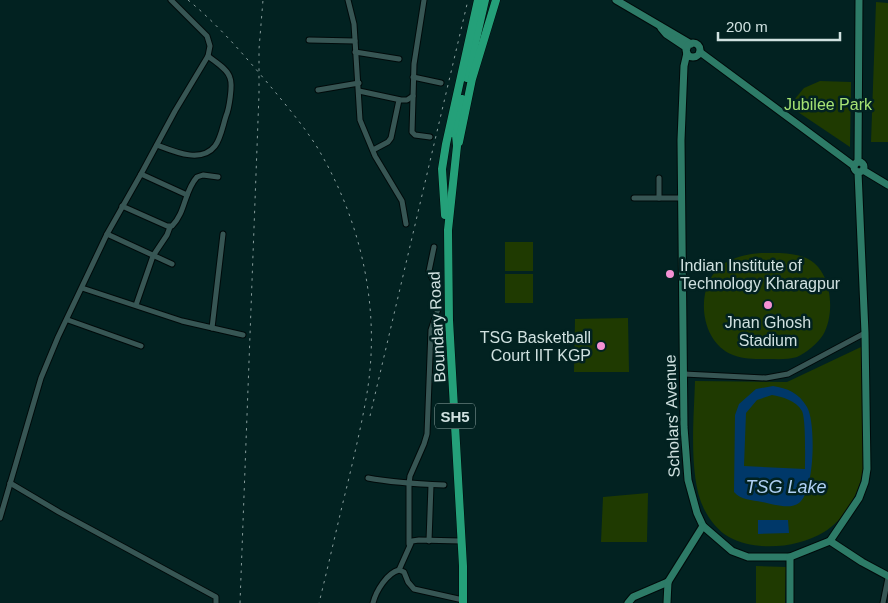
<svg xmlns="http://www.w3.org/2000/svg" width="888" height="603" font-family="Helvetica,sans-serif">
<style>
.green{fill:#1f3a01}
.water{fill:#003869;fill-rule:evenodd}
.lines{fill:none;stroke-linecap:round;stroke-linejoin:round}
.street-casing{stroke:#000a0a;stroke-width:7}
.secondary-casing{stroke:#000a0a;stroke-width:9}
.primary-casing{stroke:#000a0a;stroke-width:9}
.street{stroke:#375654;stroke-width:5}
.secondary{stroke:#2d7b67;stroke-width:7}
.primary{stroke:#24a079;stroke-width:8}
.rail{stroke:#889e9d;stroke-width:1;stroke-dasharray:2.5 5;stroke-linecap:butt}
.poi-dot{fill:#f491d4;stroke:#022221;stroke-width:2}
.labels{text-anchor:middle;dominant-baseline:central;stroke-width:5;stroke-linejoin:round;paint-order:stroke}
.shield{fill:#022221;stroke:#92a8a7;stroke-width:1}
.shield-label{font-size:15px;font-weight:bold;fill:#d0e1e0}
.park-label{font-size:16px;fill:#a6e374;stroke:#022221}
.poi-label{font-size:16px;fill:#d0e1e0;stroke:#022221;text-anchor:start}
.street-label{font-size:16px;fill:#d0e1e0;stroke:#022221}
.water-label{font-size:18px;font-style:italic;fill:#afd0f4;stroke:#022221}
</style>
<rect width="100%" height="100%" fill="#022221"/>
<g class="green">
<path d="M876,2L888,3V142H871Z"/>
<path d="M820,81L851,82L850,147L789,106L804,88Z"/>
<rect x="505" y="242" width="28" height="29"/>
<path d="M761,253C776,253 792,252 806,258C832,269 836,313 823,335C818,343 806,353 797,357C788,360 776,359 766,359C755,359 743,359 733,355C699,342 694,286 722,265C734,257 747,254 761,253Z"/>
<rect x="505" y="274" width="28" height="29"/>
<path d="M628,318L629,372H574L575,319Z"/>
<path d="M861,347L864,466C860,491 847,518 824,532C798,548 756,552 729,537C719,532 709,519 704,509C688,477 694,417 695,381L787,382Z"/>
<path d="M648,493L647,542H601L603,497Z"/>
<path d="M756,566L786,567L785,603H756Z"/>
</g>
<g class="water">
<path d="M773,386C787,388 799,393 807,407C816,422 815,492 799,503C790,510 773,504 762,502C752,500 741,500 734,492L735,415L739,404L756,389ZM772,395C782,397 796,400 802,411C806,420 805,458 805,469L744,466L746,413L757,400Z"/>
<path d="M758,520H788L789,533L758,534Z"/>
</g>
<g class="lines">
<g class="street-casing">
<g id="street">
<path d="M348,0L354,24L360,120L375,156L402,201L406,224"/>
<path d="M424,0L414,64L412,132L415,135L430,137"/>
<path d="M309,40L355,41"/>
<path d="M355,52L399,59"/>
<path d="M413,77L441,83"/>
<path d="M318,90L359,83"/>
<path d="M359,91L401,100H407L413,96"/>
<path d="M157,145C173,151 201,164 215,146C221,138 223,125 226,116C229,109 233,85 230,78C228,69 215,62 208,56"/>
<path d="M373,150L388,142L391,138L399,100"/>
<path d="M141,174L187,195"/>
<path d="M634,198H682"/>
<path d="M659,198V178"/>
<path d="M122,206L167,226H172C186,212 184,191 197,177L203,175L218,177"/>
<path d="M107,234L172,264"/>
<path d="M82,288L182,321L243,335"/>
<path d="M136,305L153,256L167,235L170,227"/>
<path d="M68,320L141,346"/>
<path d="M212,328L223,234"/>
<path d="M684,374L766,378L788,374L865,333"/>
<path d="M368,478C394,483 418,484 444,485"/>
<path d="M10,483L59,512L216,597V603"/>
<path d="M0,518L41,378L58,337L107,234L141,174L175,111L208,56L210,46L207,36L171,0"/>
<path d="M429,541L431,485"/>
<path d="M409,544V484L410,476L424,444L427,434L431,330L438,309L437,288L429,271L434,247"/>
<path d="M399,570L412,541L419,540L461,541"/>
<path d="M373,603C376,591 387,573 399,570L404,572L408,582L414,589L463,600"/>
<path d="M883,603L888,578"/>
</g>
</g>
<g class="secondary-casing">
<g id="secondary">
<path d="M616,0L691,44"/>
<path d="M661,28L666,34L687,48"/>
<circle cx="693" cy="50" r="7"/>
<path d="M700,52L854,166"/>
<path d="M687,53L684,66L681,140L684,427L688,480L697,513L703,526L732,551L748,557H790L830,541L859,498L865,482L867,469L865,333L858,172"/>
<circle cx="859" cy="167" r="5"/>
<path d="M858,162L859,0"/>
<path d="M863,170L888,185"/>
<path d="M830,541L862,562L888,576"/>
<path d="M628,603L633,597L668,582"/>
<path d="M667,603L668,582L703,526"/>
<path d="M790,603V557"/>
</g>
</g>
<g class="primary-casing">
<g id="primary">
<path d="M467,78L485,0"/>
<path d="M454,131L456,135L457,146L448,230L449,320L463,566V603"/>
<path d="M452,133L454,131L462,99"/>
<path d="M459,142L472,79L496,0"/>
<path d="M445,215L442,169L446,144L478,0"/>
</g>
</g>
<use href="#street" class="street"/>
<use href="#secondary" class="secondary"/>
<use href="#primary" class="primary"/>
<g class="rail">
<path d="M188,0C221,27 249,61 276,93C290,110 305,128 317,147C361,220 381,308 367,393C362,423 355,452 348,482C338,522 329,563 319,603"/>
<path d="M370,416L468,0"/>
<path d="M240,603L259,94V49L263,0"/>
</g>
</g>
<g class="poi-dot">
<circle cx="670" cy="274" r="5"/>
<circle cx="768" cy="305" r="5"/>
<circle cx="601" cy="346" r="5"/>
</g>
<g class="labels">
<rect class="shield" x="435" y="403.5" width="40" height="25" rx="4"/>
<g class="shield-label">
<text x="455" y="416">SH5</text>
</g>
<g class="park-label">
<text x="828" y="104">Jubilee Park</text>
</g>
<g class="poi-label">
<text x="680" y="265">Indian Institute of<tspan x="680" dy="18">Technology Kharagpur</tspan></text>
<text x="768" y="322" text-anchor="middle">Jnan Ghosh<tspan x="768" dy="18">Stadium</tspan></text>
<text x="591" y="337" text-anchor="end">TSG Basketball<tspan x="591" dy="18">Court IIT KGP</tspan></text>
</g>
<g class="street-label">
<text transform="translate(437 327) rotate(-93)">Boundary Road</text>
<text transform="translate(672 416) rotate(-92)">Scholars' Avenue</text>
</g>
<g class="water-label">
<text x="786" y="487">TSG Lake</text>
</g>
</g>
<path d="M718 32v8h122v-8" fill="none" stroke="#d0e1e0" stroke-width="2.5"/>
<text x="726" y="32" font-size="15" fill="#d0e1e0" stroke="#022221" stroke-width="4" paint-order="stroke">200 m</text>
</svg>
